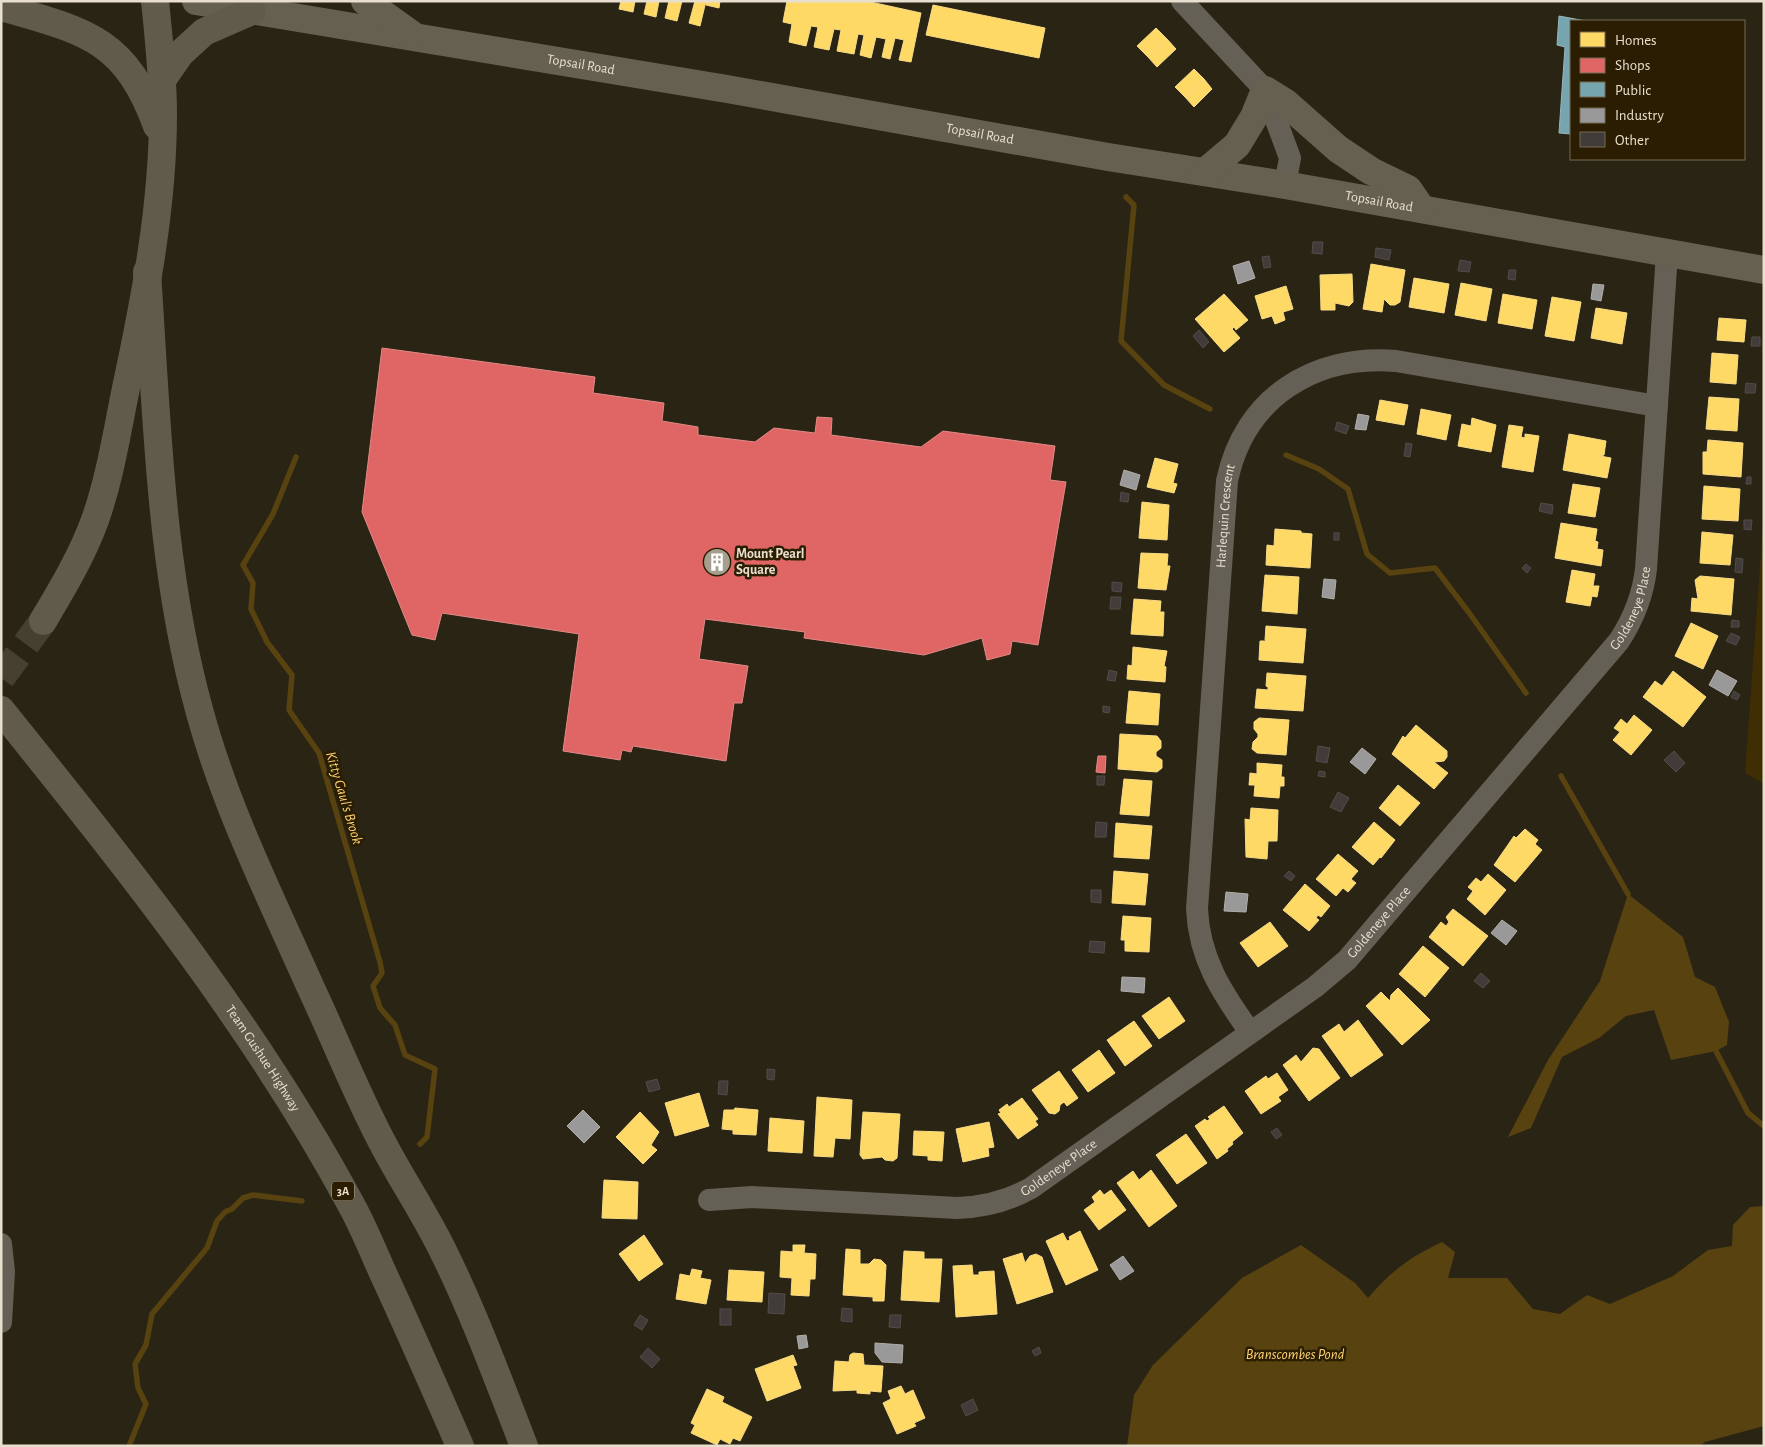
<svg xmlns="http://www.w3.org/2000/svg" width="1765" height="1447" font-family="'Alegreya Sans',sans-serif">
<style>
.green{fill:#3f2e04}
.water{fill:#584310}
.homes{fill:#ffd966;stroke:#f8db86}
.shops{fill:#e06666;stroke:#e28a86}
.public{fill:#76a5af;stroke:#98b6b9}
.industry{fill:#999;stroke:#b1aea9}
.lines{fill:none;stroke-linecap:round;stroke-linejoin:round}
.stream{stroke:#584310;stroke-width:5.5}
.building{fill:#413c39;stroke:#524c4b}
.highway-tunnel{stroke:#464030;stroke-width:28;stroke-dasharray:28 14;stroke-linecap:butt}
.minor{stroke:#656055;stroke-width:22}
.major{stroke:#666050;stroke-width:28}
.highway{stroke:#615b4b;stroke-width:28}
.labels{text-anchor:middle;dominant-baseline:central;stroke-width:5;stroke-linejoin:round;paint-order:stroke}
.shield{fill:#2a1d01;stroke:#afa591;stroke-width:1}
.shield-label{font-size:12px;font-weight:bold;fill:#e8dfcf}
.street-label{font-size:14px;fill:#e8dfcf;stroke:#2a1d01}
.poi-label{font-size:14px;font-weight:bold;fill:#e8dfcf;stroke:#2a1d01;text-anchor:start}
.water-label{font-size:15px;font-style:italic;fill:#fed273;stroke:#2a1d01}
</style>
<rect width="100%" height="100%" fill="#2a2414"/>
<path class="green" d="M1764,511V784L1745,773Z"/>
<g class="water">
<path d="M1628,894L1683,937L1695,977L1715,987L1729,1022L1727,1045L1716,1051L1671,1060L1654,1010L1626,1016L1599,1038L1562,1057L1531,1128L1508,1137L1548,1060L1600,981Z"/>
<path d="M1764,1206V1426L1705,1442L1700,1446H1127L1134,1395L1153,1365L1242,1278L1301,1245L1355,1283L1368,1298C1391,1271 1410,1257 1442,1242L1455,1252L1448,1278H1507L1533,1309L1560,1314L1587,1295L1610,1304L1673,1276L1708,1250L1732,1246L1733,1225L1750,1207Z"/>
</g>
<g class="homes">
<path d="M621,1H635L633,12L619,9Z"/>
<path d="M647,1H659L656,17L644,14Z"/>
<path d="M669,1H682L677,21L665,18Z"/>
<path d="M695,1H706L700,26L689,23Z"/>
<path d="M706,1H720L719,8L706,5Z"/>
<path d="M787,1H866L921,13L911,62L899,60L904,40L895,38L890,59L882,57L886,39L876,37L871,58L860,55L864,35L858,34L854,54L837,51L841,30L834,29L829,50L814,47L818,27L811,26L806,46L789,42L792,24L783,22Z"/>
<path d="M933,5L1045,28L1039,58L926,35Z"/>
<path d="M1156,28L1167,39L1148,57L1137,46Z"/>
<path d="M1167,39L1176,49L1157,67L1148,57Z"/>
<path d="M1194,69L1204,79L1185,97L1175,87Z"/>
<path d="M1204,79L1212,89L1194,107L1185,97Z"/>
<path d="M1371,264L1405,270L1400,302L1395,305H1390L1384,299L1382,312L1363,309Z"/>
<path d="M1352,274L1353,302L1349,306L1335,303V310H1321L1320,275Z"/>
<path d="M1414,278L1449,284L1444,313L1409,307Z"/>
<path d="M1461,283L1492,289L1486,321L1455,315Z"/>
<path d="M1286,286L1293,309L1283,312L1285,320L1275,324L1272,316L1262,319L1255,296Z"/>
<path d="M1224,294L1248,320L1236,330L1234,327L1232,329L1240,338L1224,352L1195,319Z"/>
<path d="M1503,294L1537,300L1532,329L1498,323Z"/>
<path d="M1552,297L1581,302L1574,341L1545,336Z"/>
<path d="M1596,308L1627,313L1622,344L1591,338Z"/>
<path d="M1719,318L1746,320L1744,342L1717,340Z"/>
<path d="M1712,353L1738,355L1736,384L1710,382Z"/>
<path d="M1709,397L1739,399L1737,431L1706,429Z"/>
<path d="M1380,400L1408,405L1404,425L1376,420Z"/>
<path d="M1421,409L1451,415L1446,440L1417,434Z"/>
<path d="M1472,418L1496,425L1491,452L1458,446L1462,424L1471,426Z"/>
<path d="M1509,425L1523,427L1521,437L1525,438V434L1539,436L1533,472L1502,467Z"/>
<path d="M1569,434L1606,441L1604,455L1600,456L1611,458L1607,478L1563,470Z"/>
<path d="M1708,440L1743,443L1741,477L1703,474V452H1707Z"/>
<path d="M1155,458L1178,464L1173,483L1177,484L1174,493L1147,487Z"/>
<path d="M1573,484L1600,488L1595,517L1568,513Z"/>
<path d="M1704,486L1740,489L1738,521L1702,519Z"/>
<path d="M1142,502L1169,505L1167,540L1139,538Z"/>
<path d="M1561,523L1597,529L1595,541L1598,542L1597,549L1603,550L1601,566L1555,558Z"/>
<path d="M1275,529L1301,531V533L1312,534L1310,568L1266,565L1267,545L1274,546Z"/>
<path d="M1702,532L1733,535L1730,565L1700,563Z"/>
<path d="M1141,553L1168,554L1167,566H1170L1166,590L1138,588Z"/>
<path d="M1572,570L1595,574L1593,586H1599L1597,597L1592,596L1590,606L1566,602Z"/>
<path d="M1265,575L1299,577L1297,614L1262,611Z"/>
<path d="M1700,576L1734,579L1731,615L1691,611L1692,598L1698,599L1695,580Z"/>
<path d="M1134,599L1161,601L1160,612H1164L1163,636L1131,634Z"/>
<path d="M1691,623L1718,636L1703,669L1675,656Z"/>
<path d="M1266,626L1306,629L1303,663L1259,660L1260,641H1267L1265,640Z"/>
<path d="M1133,647L1167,651L1164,666L1166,667L1165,682L1127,679L1128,665L1132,666Z"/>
<path d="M1673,671L1706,697L1683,727L1643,697L1655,681L1662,686Z"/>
<path d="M1267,673L1306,676L1303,711L1255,708L1257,689L1268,690V687L1266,686Z"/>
<path d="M1129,691L1160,694L1158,725L1126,723Z"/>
<path d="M1634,715L1652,730L1631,755L1613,740L1620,732L1614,728L1621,719L1627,724Z"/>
<path d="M1259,718L1289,720L1286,755L1257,753L1252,749L1253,742L1258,737V734L1254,729V722Z"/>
<path d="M1416,725L1447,751V757L1444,761L1434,762L1448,773L1434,789L1392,754L1403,736L1405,738Z"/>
<path d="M1120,734L1157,736L1161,741V748L1156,752V756L1162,760V768L1157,772L1118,769Z"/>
<path d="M1257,763L1282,765L1281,777H1284V786H1280L1279,798L1254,796L1255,785H1249L1250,773L1257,774Z"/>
<path d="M1124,779L1152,781L1149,816L1120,814Z"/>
<path d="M1398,785L1420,803L1400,826L1379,808Z"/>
<path d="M1251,808L1278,810L1277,841H1268L1267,859L1246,857L1245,819L1250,820Z"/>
<path d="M1374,822L1395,840L1381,858L1380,857L1373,865L1352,847Z"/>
<path d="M1116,823L1152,826L1149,859L1114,857Z"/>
<path d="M1525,829L1538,840L1535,844L1542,850L1515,882L1494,865L1514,836L1516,838Z"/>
<path d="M1338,854L1358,871L1351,879L1356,883L1348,892L1343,888L1336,896L1316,879Z"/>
<path d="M1114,871L1148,874L1145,905L1112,903Z"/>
<path d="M1488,874L1506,890L1485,915L1467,899L1473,891L1468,887L1476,878L1481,882Z"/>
<path d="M1305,884L1330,906L1321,917L1318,915L1316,918L1319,920L1309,931L1283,910Z"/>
<path d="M1453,909L1488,936L1463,966L1429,937L1441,922L1446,926L1449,922L1446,917Z"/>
<path d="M1123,916L1151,918L1149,952L1125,951V940H1121Z"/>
<path d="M1270,922L1288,946L1258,967L1240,943Z"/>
<path d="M1423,946L1449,968L1425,997L1399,974Z"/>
<path d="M1398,988L1430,1020L1402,1045L1366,1006L1381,992L1390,1001L1391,995Z"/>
<path d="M1169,997L1185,1021L1159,1039L1142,1016Z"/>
<path d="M1358,1020L1383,1055L1351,1077L1322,1036L1339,1024L1344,1032Z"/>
<path d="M1134,1021L1152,1046L1125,1066L1107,1040Z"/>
<path d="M1313,1048L1319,1049L1340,1078L1309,1101L1283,1065L1296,1055L1301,1062Z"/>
<path d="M1099,1050L1115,1073L1088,1092L1072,1070Z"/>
<path d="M1059,1071L1078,1098L1067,1106L1064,1102L1060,1105L1059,1111L1055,1114L1049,1113L1032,1090Z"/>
<path d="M1277,1073L1288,1090L1278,1097L1281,1101L1261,1114L1245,1091L1266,1076L1268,1079Z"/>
<path d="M699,1093L709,1126L675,1136L665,1103Z"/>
<path d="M817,1097L852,1100L850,1139L835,1138L833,1157L814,1156Z"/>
<path d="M1022,1098L1038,1119L1035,1121L1038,1125L1018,1139L998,1114L1001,1113L999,1110L1007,1104L1009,1107Z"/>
<path d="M1224,1106L1243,1133L1232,1142L1233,1144L1227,1149L1228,1151L1217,1159L1195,1126L1205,1119L1207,1121L1210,1119L1208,1117Z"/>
<path d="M735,1108L758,1110L756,1135L733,1134V1130L722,1129L724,1110H734Z"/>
<path d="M640,1112L659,1132L651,1145L657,1150L643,1164L616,1137Z"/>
<path d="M863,1112L900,1114L897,1158L893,1161L885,1160L882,1157L863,1159L860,1155Z"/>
<path d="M770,1118L804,1121L802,1153L768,1151Z"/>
<path d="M989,1122L994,1147L988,1148L989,1156L963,1162L956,1129Z"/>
<path d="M914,1131L944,1132L942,1161L928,1160V1156L913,1155Z"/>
<path d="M1186,1134L1207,1163L1177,1184L1156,1155Z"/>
<path d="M1151,1170L1177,1206L1149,1227L1117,1183L1133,1171L1139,1180Z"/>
<path d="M604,1180L638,1182L637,1219L602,1218Z"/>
<path d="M1100,1190L1104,1195L1111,1190L1126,1210L1099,1230L1084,1210L1095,1202L1092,1197Z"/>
<path d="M1080,1231L1098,1270L1066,1285L1046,1241L1063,1233L1067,1241L1070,1240L1069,1237Z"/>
<path d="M644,1235L663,1264L639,1281L619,1254Z"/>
<path d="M793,1245H805L804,1253L816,1254L815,1279H810L809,1296L791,1295L792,1278L780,1277L781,1251L793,1252Z"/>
<path d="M846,1249L860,1250V1264H869L874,1259L881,1260L886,1265L884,1301H873V1297L843,1295Z"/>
<path d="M904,1251L924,1252V1259H942L939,1302L901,1300Z"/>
<path d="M1022,1253L1025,1263L1030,1256L1036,1254L1042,1257L1053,1292L1017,1304L1003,1259Z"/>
<path d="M972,1265L973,1275H979V1272L994,1271L997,1314L956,1317L953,1266Z"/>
<path d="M692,1269L702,1271L700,1278L711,1280L706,1304L676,1299L680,1274L690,1276Z"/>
<path d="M729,1270L764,1272L762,1302L727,1300Z"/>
<path d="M853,1353L863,1354L864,1365L883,1366L881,1392L870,1391V1394L857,1393V1390L833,1391L835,1361L849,1362L850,1355Z"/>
<path d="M793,1355L797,1365L793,1366L801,1388L767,1401L755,1369Z"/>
<path d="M901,1386L905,1394L913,1390L925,1418L914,1423L916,1426L897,1434L883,1403L891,1399L888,1391Z"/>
<path d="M707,1389L724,1397L722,1402L752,1417L740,1441L733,1438L730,1444L720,1439L717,1445L691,1433L695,1425L691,1423Z"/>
</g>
<g class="shops">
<path d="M382,348L595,377L593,393L664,403L662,421L698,427V435L755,442L774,428L815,433L817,417L832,418L831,435L921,447L943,431L1055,446L1050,480L1066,482L1038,645L1012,641L1010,654L987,660L982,638L924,655L804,638L805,632L705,619L699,659L748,666L742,703H734L726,761L633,746L631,752L622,750L620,760L563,751L579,634L442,613L435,640L412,635L362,512Z"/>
<path d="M1098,756H1106L1105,773L1096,772Z"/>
</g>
<path class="public" d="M1559,16L1586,21H1571V134L1559,133L1565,47L1557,45Z"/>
<g class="industry">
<path d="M1249,261L1255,278L1238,284L1233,266Z"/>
<path d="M1593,284L1604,285L1601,301L1591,299Z"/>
<path d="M1358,414L1369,416L1366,430L1355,429Z"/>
<path d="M1124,470L1140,475L1136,490L1120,485Z"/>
<path d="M1324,579L1336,580L1334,599L1322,597Z"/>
<path d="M1717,670L1737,681L1728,696L1709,685Z"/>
<path d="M1362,748L1376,759L1365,774L1350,762Z"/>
<path d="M1226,892L1248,894L1246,912L1224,911Z"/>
<path d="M1502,920L1517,931L1506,945L1491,933Z"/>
<path d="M1122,977L1145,978L1144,993L1121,991Z"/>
<path d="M583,1110L600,1127L584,1143L567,1126Z"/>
<path d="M1123,1256L1134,1271L1120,1280L1110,1265Z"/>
<path d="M806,1335L808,1347L799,1349L797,1336Z"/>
<path d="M875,1343L903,1345L902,1363L882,1362L875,1353Z"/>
</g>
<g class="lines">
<g class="stream">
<path d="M1126,197L1134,205L1121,341L1164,385L1210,409"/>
<path d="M1286,455L1319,469L1348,489L1367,554L1390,573L1435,568L1470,614L1526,693"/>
<path d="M296,457L273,514L243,565L253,583L251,609L267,642L292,675L289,710L319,753L380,962L382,973L373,986L380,1008L395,1025L405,1055L435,1069L427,1137L420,1144"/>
<path d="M1561,776L1628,894"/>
<path d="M1716,1051L1748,1113L1764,1126"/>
<path d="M129,1446L146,1404L138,1388L135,1364L146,1345L152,1314L207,1248L217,1221L225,1212L232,1209L243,1198L253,1195L302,1201"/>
</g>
</g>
<g class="building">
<path d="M1313,242H1323L1322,254L1312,253Z"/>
<path d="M1376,248L1391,250L1389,260L1375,257Z"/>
<path d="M1269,256L1271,267L1264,268L1262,257Z"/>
<path d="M1460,260L1471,262L1469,272L1458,271Z"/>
<path d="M1509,270H1516L1515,280L1508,279Z"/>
<path d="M1199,330L1209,342L1203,348L1193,336Z"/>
<path d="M1752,337H1760V346H1751Z"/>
<path d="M1746,383L1756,384L1755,393H1745Z"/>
<path d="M1337,422L1349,426L1346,434L1335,430Z"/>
<path d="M1406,443L1412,444L1410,457L1404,456Z"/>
<path d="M1747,477H1751V484H1746Z"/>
<path d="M1121,492L1129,494L1128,502L1120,501Z"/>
<path d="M1541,503L1553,505L1552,514L1539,511Z"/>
<path d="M1744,520H1752L1751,530L1744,529Z"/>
<rect x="1334" y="533" width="5" height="7"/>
<path d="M1736,558L1743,559L1742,573L1735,572Z"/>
<path d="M1526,564L1531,568L1527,573L1522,568Z"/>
<path d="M1112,582L1122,583L1121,592L1112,591Z"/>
<path d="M1111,597H1121L1120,609H1110Z"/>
<path d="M1732,620L1739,621V627H1731Z"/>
<path d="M1731,633L1740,637L1736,645L1726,641Z"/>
<path d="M1109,670L1117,672L1115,681L1107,680Z"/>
<path d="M1734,691L1740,695L1737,700L1731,697Z"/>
<path d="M1103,706L1110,707L1109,713L1103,712Z"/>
<path d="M1318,746L1330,748L1327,763L1316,761Z"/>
<path d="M1674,751L1685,763L1676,772L1664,760Z"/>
<path d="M1319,771L1325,772V777L1318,776Z"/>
<path d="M1097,776H1105L1104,785H1097Z"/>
<path d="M1338,792L1349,798L1341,812L1330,807Z"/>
<path d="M1096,822L1107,823L1106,837H1095Z"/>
<path d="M1289,871L1295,876L1291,881L1284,876Z"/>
<path d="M1091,890H1101V903L1091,902Z"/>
<path d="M1090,941L1105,942L1104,953L1089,952Z"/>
<path d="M1481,973L1490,981L1483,988L1474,981Z"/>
<path d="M767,1069L775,1070L774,1080L767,1079Z"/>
<path d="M657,1079L660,1089L649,1092L646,1082Z"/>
<path d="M719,1081H728L727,1095L718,1094Z"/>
<path d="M1277,1128L1282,1135L1276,1139L1271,1132Z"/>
<path d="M769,1293L785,1294L784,1314L768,1313Z"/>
<path d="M842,1308L852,1309V1322L841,1321Z"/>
<rect x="720" y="1309" width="11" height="16"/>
<path d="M640,1315L648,1320L642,1330L634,1325Z"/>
<path d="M890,1315H901L900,1328L889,1327Z"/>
<path d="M1039,1347L1041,1353L1035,1356L1032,1351Z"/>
<path d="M648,1348L660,1359L652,1368L640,1357Z"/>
<path d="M973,1399L978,1410L966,1416L961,1405Z"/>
</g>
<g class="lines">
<path class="highway-tunnel" d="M1,678L43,621"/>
<g class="minor">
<path d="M1182,1L1265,90L1290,158L1285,185"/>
<path id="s1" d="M1250,1032C1222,993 1199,958 1197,909L1227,481C1244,398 1314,354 1396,361L1657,406"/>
<path id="s2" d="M709,1200L752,1197L957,1208C984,1207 1008,1201 1031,1188L1315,987L1347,960L1619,641C1634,618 1643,595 1646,569L1667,253"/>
<path d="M1,1244L4,1272L1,1322"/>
</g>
<g class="major">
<path id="s3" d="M196,1L727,89L1108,157L1285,185L1764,270"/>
<path d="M365,1L411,34"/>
<path d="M1205,172L1237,145L1254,117L1265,90L1286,103L1338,149L1371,171L1408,189L1421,208"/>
</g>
<g class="highway">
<path d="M1,7C85,31 125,38 157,126"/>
<path d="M162,80L180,54L204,32L252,11"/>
<path d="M147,272C157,420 160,570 200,713C226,808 270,896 310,986C334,1037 355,1090 381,1140C401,1179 426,1215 445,1255C475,1316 499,1382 524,1446"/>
<path d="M43,621C62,589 82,556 95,520C110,478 117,432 126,388C145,299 163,206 163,114C163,76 159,39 155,1"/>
<path id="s4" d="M1,710C129,869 258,1030 354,1210C366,1233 376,1258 387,1282C412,1336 436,1391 460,1446"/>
</g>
</g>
<defs>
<g id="building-disc" transform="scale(1.4375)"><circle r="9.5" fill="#a69e8e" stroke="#2a1d01"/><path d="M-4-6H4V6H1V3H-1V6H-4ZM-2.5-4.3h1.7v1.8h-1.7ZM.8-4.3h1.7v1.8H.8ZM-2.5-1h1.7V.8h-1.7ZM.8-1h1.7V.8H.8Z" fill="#fff"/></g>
</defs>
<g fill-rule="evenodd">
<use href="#building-disc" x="717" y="562"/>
</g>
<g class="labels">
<rect class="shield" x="332" y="1181.5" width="22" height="19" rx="4"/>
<g class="shield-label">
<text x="343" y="1191">3A</text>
</g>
<g class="street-label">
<text stroke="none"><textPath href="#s3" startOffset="390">Topsail Road</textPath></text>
<text stroke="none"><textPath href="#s3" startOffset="795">Topsail Road</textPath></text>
<text stroke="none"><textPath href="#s3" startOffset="1200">Topsail Road</textPath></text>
<text stroke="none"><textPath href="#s1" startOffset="530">Harlequin Crescent</textPath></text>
<text stroke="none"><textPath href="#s2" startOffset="1170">Goldeneye Place</textPath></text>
<text stroke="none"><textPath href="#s2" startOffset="765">Goldeneye Place</textPath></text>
<text stroke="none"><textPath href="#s4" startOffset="436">Team Gushue Highway</textPath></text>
<text stroke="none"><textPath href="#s2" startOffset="360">Goldeneye Place</textPath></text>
</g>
<g class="poi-label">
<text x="736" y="554">Mount Pearl<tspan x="736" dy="16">Square</tspan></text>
</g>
<g class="water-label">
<text transform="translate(344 798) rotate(73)">Kitty Gaul's Brook</text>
<text x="1295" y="1354">Branscombes Pond</text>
</g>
</g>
<rect width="1765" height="1447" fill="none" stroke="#e8dfcf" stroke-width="5"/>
<rect x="1570" y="20" width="175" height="140" fill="#2a1d01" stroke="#766b53"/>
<rect x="1580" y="32" width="25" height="15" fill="#ffd966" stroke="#766b53"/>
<text x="1615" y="45" font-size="15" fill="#e8dfcf">Homes</text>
<rect x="1580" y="58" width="25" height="15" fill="#e06666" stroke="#766b53"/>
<text x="1615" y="70" font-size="15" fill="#e8dfcf">Shops</text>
<rect x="1580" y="82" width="25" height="15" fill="#76a5af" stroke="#766b53"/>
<text x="1615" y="95" font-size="15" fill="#e8dfcf">Public</text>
<rect x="1580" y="108" width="25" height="15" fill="#999999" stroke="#766b53"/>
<text x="1615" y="120" font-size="15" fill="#e8dfcf">Industry</text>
<rect x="1580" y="132" width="25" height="15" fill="#413c39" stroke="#766b53"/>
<text x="1615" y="145" font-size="15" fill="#e8dfcf">Other</text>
</svg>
